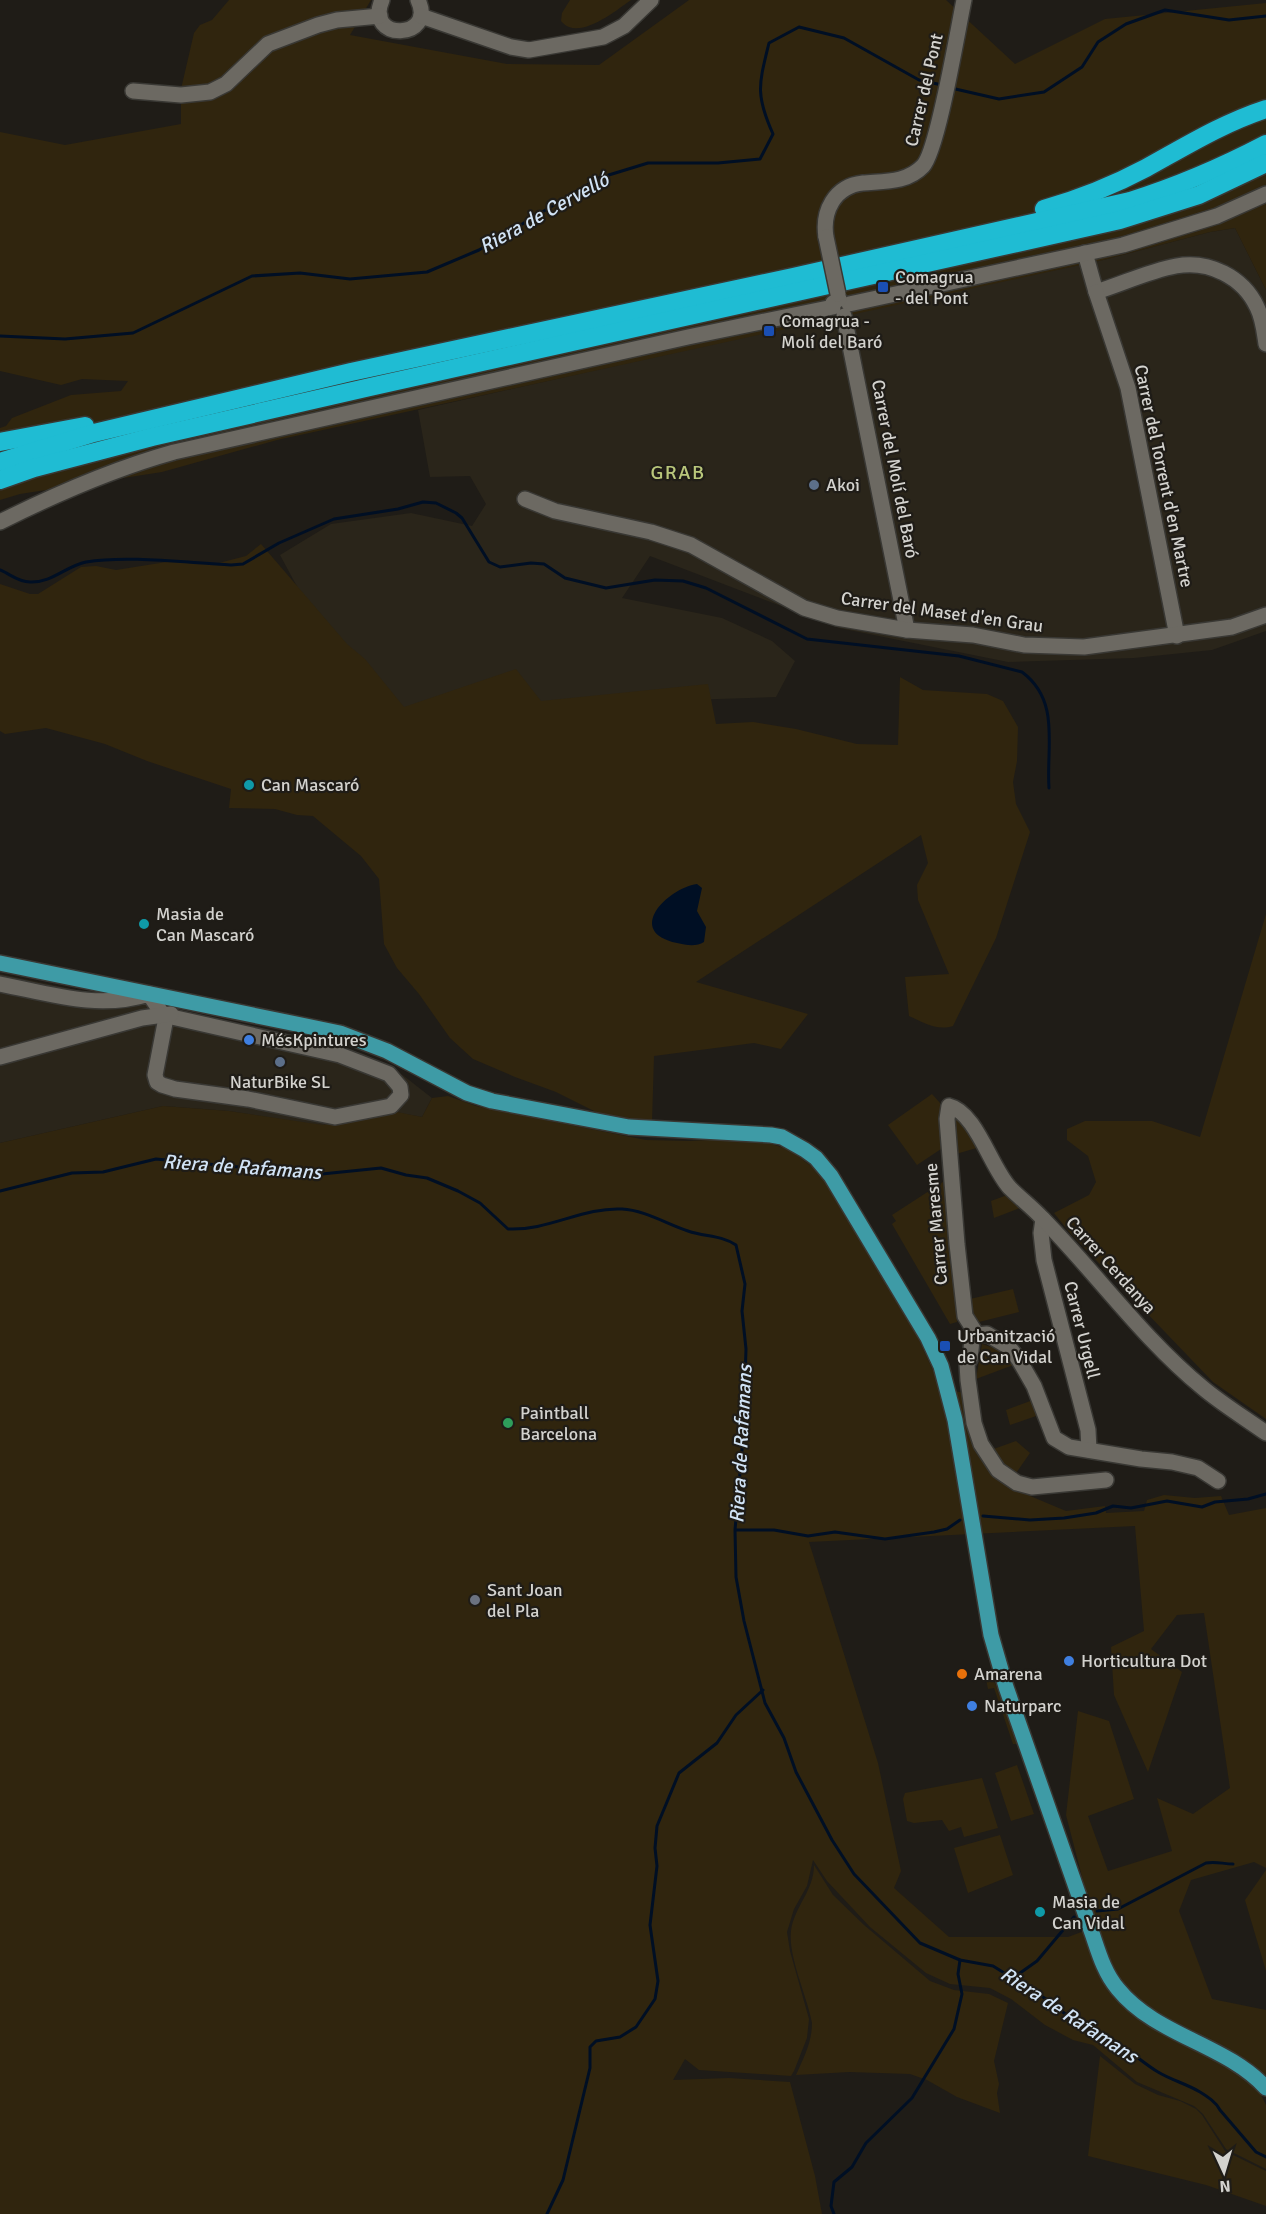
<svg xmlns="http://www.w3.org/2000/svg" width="1266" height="2214" font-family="Signika,sans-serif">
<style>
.built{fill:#2a251a}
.green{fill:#30250e;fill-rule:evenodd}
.water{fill:#000f24}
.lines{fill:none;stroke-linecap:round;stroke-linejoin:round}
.stream{stroke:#000f24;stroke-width:3}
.minor-casing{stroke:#393834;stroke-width:18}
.major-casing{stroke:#393834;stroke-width:18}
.highway-casing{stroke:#393834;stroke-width:21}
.minor{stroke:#6c6962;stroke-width:15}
.major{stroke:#3e9ba6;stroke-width:15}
.highway{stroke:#1fbcd3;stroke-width:18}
.minor-bridge-casing{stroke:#393834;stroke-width:18;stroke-linecap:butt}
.minor-bridge{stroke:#6c6962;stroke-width:15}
.transit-dot{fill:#1a4fb4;stroke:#1f1c17;stroke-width:2}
.service-dot{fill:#5c6f8a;stroke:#1f1c17;stroke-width:2}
.culture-dot{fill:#0f9aa8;stroke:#1f1c17;stroke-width:2}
.shop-dot{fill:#3f7fe0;stroke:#1f1c17;stroke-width:2}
.leisure-dot{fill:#2e9e5b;stroke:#1f1c17;stroke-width:2}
.worship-dot{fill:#6b7280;stroke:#1f1c17;stroke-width:2}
.food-dot{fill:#e8710a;stroke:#1f1c17;stroke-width:2}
.labels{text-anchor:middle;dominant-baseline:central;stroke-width:4.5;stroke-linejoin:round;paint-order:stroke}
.street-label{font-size:18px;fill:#d3d2ce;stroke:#1f1c17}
.poi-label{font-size:18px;fill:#d3d2ce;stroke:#1f1c17;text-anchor:start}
.water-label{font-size:20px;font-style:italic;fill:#d1e3f5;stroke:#1f1c17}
.neighbourhood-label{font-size:20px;letter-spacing:1.5px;fill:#b9c77b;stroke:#1f1c17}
</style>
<rect width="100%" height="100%" fill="#1f1c17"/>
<g class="built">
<path d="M1235,228L1266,290V631L1212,650L1134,658L1008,662L839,628L650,556L622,598L722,618L772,641L795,661L776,697L534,705L395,714L314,618L280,555L331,524L411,513L472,526L486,504L470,476L430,477L418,410L864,310L1103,260L1210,232Z"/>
<path d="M0,974L316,1040L364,1054L395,1069L432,1098L422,1117L395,1112L325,1126L229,1111L163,1106L0,1143Z"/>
</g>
<g class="green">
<path d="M229,0H371L350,35L507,64L599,65L689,0H946L1015,64L1105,19L1266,3V290L1235,228L1210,232L1103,260L277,440L162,472L20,494L0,500V428L6,426L12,418L71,395L121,391L128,381L82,379L61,385L0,371V132L65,145L181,124V89L194,33L200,25L212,20Z"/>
<path d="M570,0H631C617,10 587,34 569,27C566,26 563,23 561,21L562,13Z"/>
<path d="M261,544L347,644L365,659L404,707L516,669L541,701L708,684L716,724L753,722L796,729L857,744L898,745L900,677L923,690L987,694L1003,701L1018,727L1017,761L1013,782L1016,804L1030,832L996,938L953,1026C937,1031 924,1023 909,1016L905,977L949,974L918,900L917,885L928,863L921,835L696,982L808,1014L781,1049L754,1043L654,1056L652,1122L602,1115L556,1092L515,1077L473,1059L450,1038L419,994L397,968L384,944L379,879L361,856L313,816L297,815L275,809L229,808L231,789L147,761L105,744L46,728L5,734L0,731V584L30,594H38L81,567L96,566L116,570L179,560L215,564L246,556Z"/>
<path d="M1266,914V1419L1213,1382L1070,1233L1054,1213L1089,1195L1096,1182L1088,1156L1067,1140V1129L1085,1121H1152L1200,1137Z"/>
<path d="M932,1094L940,1103L944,1147L917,1165L888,1125Z"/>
<path d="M448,1096L476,1106L646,1140L690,1141L727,1139L763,1141L790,1150L819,1172L903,1305L941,1388L964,1393L996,1474L1023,1493L1066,1511L1105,1506L1106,1513L1144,1511L1147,1500L1164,1495L1195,1498L1221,1496L1229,1515L1266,1508V1868L1254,1862L1191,1880L1179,1911L1212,1999L1266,2010V2095H1261L1266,2105V2169L1226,2149L1203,2114L1194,2106L1137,2082L1093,2045L1073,2040L1045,2025L1011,1999L990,1988L950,1984L926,1973L870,1927L827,1881L813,1860L807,1886L794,1909L787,1932L790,1951L809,2019L807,2038L794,2071L791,2076L699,2070L685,2059L673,2080L729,2078L790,2082L815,2176L822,2214H0V1143L163,1106L229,1111L323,1125L397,1112L422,1117L432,1098ZM1135,1526L1144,1631L1111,1647L1114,1695L1148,1772L1182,1672L1151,1649L1177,1615L1204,1613L1230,1788L1193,1814L1157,1798L1172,1851L1108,1871L1088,1816L1134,1799L1109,1721L1078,1711L1066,1815L1095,1927L1068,1937H949L894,1888L901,1871L878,1763L809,1542Z"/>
<path d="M955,1117L958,1118L980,1147L956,1154L953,1118Z"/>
<path d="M946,1180L957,1322L950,1324L892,1224L896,1221L892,1215Z"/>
<path d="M1010,1194L1025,1206L994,1218L991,1201Z"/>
<path d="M1013,1289L1019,1312L979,1322L974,1315L970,1299Z"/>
<path d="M982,1344L1006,1352L1016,1364L976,1379Z"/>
<path d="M1033,1400L1039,1415L1010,1425L1006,1410Z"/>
<path d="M1016,1441L1030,1453L1014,1476L988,1451Z"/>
<path d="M990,1678L995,1683L1017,1744H1013L994,1688L988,1689L986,1679Z"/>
<path d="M1017,1765L1034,1814L1011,1821L995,1773Z"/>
<path d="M982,1778L998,1828L964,1837L961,1827L949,1831L942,1820L914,1823L907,1821L903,1799L905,1793Z"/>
<path d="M1000,1835L1013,1875L968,1893L954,1848Z"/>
<path d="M814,1865L833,1895L864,1925L930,1981L954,1990L989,1994L1008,2003L994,2061L999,2084L997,2093L1000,2113L957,2097L927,2080L910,2074L849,2072L796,2075C804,2057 812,2042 812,2023C807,1996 788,1957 791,1931C794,1907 814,1891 814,1865Z"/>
<path d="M1266,1870V1971L1245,1900Z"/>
<path d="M1100,2056L1135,2084L1158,2095L1180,2101L1196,2109L1202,2115L1225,2151L1266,2171V2206L1206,2185L1088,2156Z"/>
</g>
<path class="water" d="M697,884L702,888L697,911L706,927L704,942C696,947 686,945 677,943C625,932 666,889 697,884Z"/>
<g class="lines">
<g class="stream">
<path d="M951,88L999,99L1044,92L1082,67L1098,42L1126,24L1165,10L1229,20L1266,16"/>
<path d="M0,336L65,339L133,333L252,276L300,273L350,279L427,272L479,250L599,178L648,163H718L760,159L773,134C755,94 759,84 769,43L799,27L844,38L919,80L942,85"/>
<path d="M0,570C10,574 18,582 30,582C52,583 66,566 86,562C128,555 187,563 231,565L243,564L279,543L334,519L398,509L423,502L436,503L456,513L462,518L489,562L500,567L531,563L544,564L565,578L606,588L655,580L683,581L706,588L807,639L959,656L1022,672C1061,701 1046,747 1049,788"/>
<path d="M0,1191L72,1173L103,1172L156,1159L249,1168H278L312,1175L381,1168L406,1175L427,1178L458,1191L480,1203L508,1229C548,1231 583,1207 622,1209C644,1210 667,1224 688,1231C705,1237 721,1235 736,1245L745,1284L742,1311L746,1349L743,1438L735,1530L736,1577L744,1621L765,1703L784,1738L796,1772L832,1840L854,1874L920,1943L960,1960L993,1966L1046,1999L1086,2030C1108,2030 1139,2061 1158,2072C1171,2080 1187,2084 1200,2092C1208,2097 1216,2102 1220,2110L1256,2152L1266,2157"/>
<path d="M983,1516L1030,1520L1064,1518L1096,1513L1113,1506L1131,1508L1167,1501L1202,1507L1215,1502L1248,1499L1266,1494"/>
<path d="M736,1530H774L808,1536L835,1532L885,1539L934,1532L947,1529L960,1520"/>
<path d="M1097,1911L1118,1909L1206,1863C1216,1861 1223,1864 1233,1864"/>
<path d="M1013,1978L1037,1961L1074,1917"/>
<path d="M547,2214L563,2180L590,2068V2047L596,2041L620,2037L636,2027L655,1999L658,1981L650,1925L657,1866L655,1848L657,1826L679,1773L717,1743L736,1715L763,1690"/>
<path d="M834,2214L831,2206L834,2182L852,2167L866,2143L912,2098L954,2029L962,1994L958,1974L960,1960"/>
</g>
<g class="minor-casing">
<g id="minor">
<path d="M382,0C364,42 437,40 418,0"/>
<path d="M421,16L511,47L529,50L603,37L624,26L651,0"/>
<path d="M133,91L181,95L210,92L226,84L268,44L318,25L337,20L380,16"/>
<path d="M826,237C822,212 834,186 863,183C884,181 907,183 923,166C938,150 958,28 964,0"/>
<path d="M1085,253L1096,292C1122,284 1149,271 1176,266C1209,260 1243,277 1257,307C1263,319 1264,331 1266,344"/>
<path d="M1096,292L1128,388L1177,636"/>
<path d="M849,304L1123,245L1217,216L1266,194"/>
<path d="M844,316L907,630"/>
<path d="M525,499L555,511L651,532L691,545L804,608L837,618L907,630L973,635L1024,645L1084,647L1232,627L1266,615"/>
<path d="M0,522C56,494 113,469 174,452L688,337L833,307V303L839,299"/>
<path d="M0,984C51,994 98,1010 149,994L163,1015L165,1023L155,1075L157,1082L162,1085L175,1089L248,1099L335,1117L391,1106L401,1095L400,1087L389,1074L340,1055L163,1015"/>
<path d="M0,1057L142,1018L171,1014"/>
<path d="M1043,1219L1041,1233L1044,1260L1088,1430L1089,1450"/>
<path d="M977,1335L965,1316L957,1244L947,1119L949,1106C976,1112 991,1168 1010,1188C1021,1199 1033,1208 1043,1219C1097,1274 1143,1339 1203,1388C1222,1404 1245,1418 1266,1433"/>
<path d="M1106,1480L1032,1487L1017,1483L998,1470L981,1444L974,1423L968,1380L967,1364L970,1359L972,1340L977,1335L987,1334L1009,1347L1019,1360L1034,1386L1054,1438L1069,1447L1141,1459L1172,1462L1198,1468L1218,1481"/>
</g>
</g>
<g class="major-casing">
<path id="major" d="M0,963L340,1033L387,1051L467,1093L492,1101L629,1127L771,1135L782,1137L805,1150L816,1158L831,1176L928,1338L941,1366L955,1420L991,1635L1006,1687L1093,1936C1099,1954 1105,1974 1118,1989C1156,2036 1226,2044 1266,2088"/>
</g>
<g class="highway-casing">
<g id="highway">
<path d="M1044,209C1079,199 1114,185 1146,168C1186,146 1223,123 1266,109"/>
<path d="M0,442L85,426"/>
<path d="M0,462L94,433L351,372L793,277L1130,201C1178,186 1222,167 1266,144"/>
<path d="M0,480L34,468L152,437L370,387L1120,220L1199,195L1266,163"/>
</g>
</g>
<use href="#minor" class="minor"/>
<use href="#major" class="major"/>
<use href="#highway" class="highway"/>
<g class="minor-bridge-casing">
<path id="minor-bridge" d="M826,237L838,294"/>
</g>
<use href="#minor-bridge" class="minor-bridge"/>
</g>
<g class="transit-dot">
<rect x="877" y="281" width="12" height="12" rx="3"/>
<rect x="763" y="325" width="12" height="12" rx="3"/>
<rect x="939" y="1340" width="12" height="12" rx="3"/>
</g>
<g class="service-dot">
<circle cx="814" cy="485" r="6"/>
<circle cx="280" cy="1062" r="6"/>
</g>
<g class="culture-dot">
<circle cx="249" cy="785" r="6"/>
<circle cx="144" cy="924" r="6"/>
<circle cx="1040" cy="1912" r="6"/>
</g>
<g class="shop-dot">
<circle cx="249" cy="1040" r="6"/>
<circle cx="1069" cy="1661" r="6"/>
<circle cx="972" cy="1706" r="6"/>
</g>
<circle class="leisure-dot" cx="508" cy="1423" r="6"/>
<circle class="worship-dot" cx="475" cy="1600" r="6"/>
<circle class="food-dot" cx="962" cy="1674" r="6"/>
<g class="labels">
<g class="street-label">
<text transform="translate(924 90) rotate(-77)">Carrer del Pont</text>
<text transform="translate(895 469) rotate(79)">Carrer del Molí del Baró</text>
<text transform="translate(1164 476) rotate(78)">Carrer del Torrent d'en Martre</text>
<text transform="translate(942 612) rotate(8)">Carrer del Maset d'en Grau</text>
<text transform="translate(936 1224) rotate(-95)">Carrer Maresme</text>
<text transform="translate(1111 1265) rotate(48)">Carrer Cerdanya</text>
<text transform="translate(1082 1330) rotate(76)">Carrer Urgell</text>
</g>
<g class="poi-label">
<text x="895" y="277">Comagrua<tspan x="895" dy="21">- del Pont</tspan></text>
<text x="781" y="321">Comagrua -<tspan x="781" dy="21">Molí del Baró</tspan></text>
<text x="826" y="485">Akoi</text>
<text x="261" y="785">Can Mascaró</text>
<text x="156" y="914">Masia de<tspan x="156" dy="21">Can Mascaró</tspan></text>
<text x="261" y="1040">MésKpintures</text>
<text x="280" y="1082" text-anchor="middle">NaturBike SL</text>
<text x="957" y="1336">Urbanització<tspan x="957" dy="21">de Can Vidal</tspan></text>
<text x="520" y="1413">Paintball<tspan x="520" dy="21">Barcelona</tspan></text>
<text x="487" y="1590">Sant Joan<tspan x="487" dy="21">del Pla</tspan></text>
<text x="1081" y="1661">Horticultura Dot</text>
<text x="974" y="1674">Amarena</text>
<text x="984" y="1706">Naturparc</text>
<text x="1052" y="1902">Masia de<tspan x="1052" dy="21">Can Vidal</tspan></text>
</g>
<g class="water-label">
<text transform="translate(544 213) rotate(-29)">Riera de Cervelló</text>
<text transform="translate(242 1167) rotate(4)">Riera de Rafamans</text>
<text transform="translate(741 1444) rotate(-87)">Riera de Rafamans</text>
<text transform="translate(1069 2015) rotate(33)">Riera de Rafamans</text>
</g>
<g class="neighbourhood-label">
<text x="678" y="472">GRAB</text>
</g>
</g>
<g transform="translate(1224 2172) rotate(176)" stroke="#1f1c17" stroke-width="4.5" paint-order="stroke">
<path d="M0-4.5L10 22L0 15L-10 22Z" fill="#d3d2ce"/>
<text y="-9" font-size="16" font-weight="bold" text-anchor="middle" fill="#d3d2ce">N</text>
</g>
</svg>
